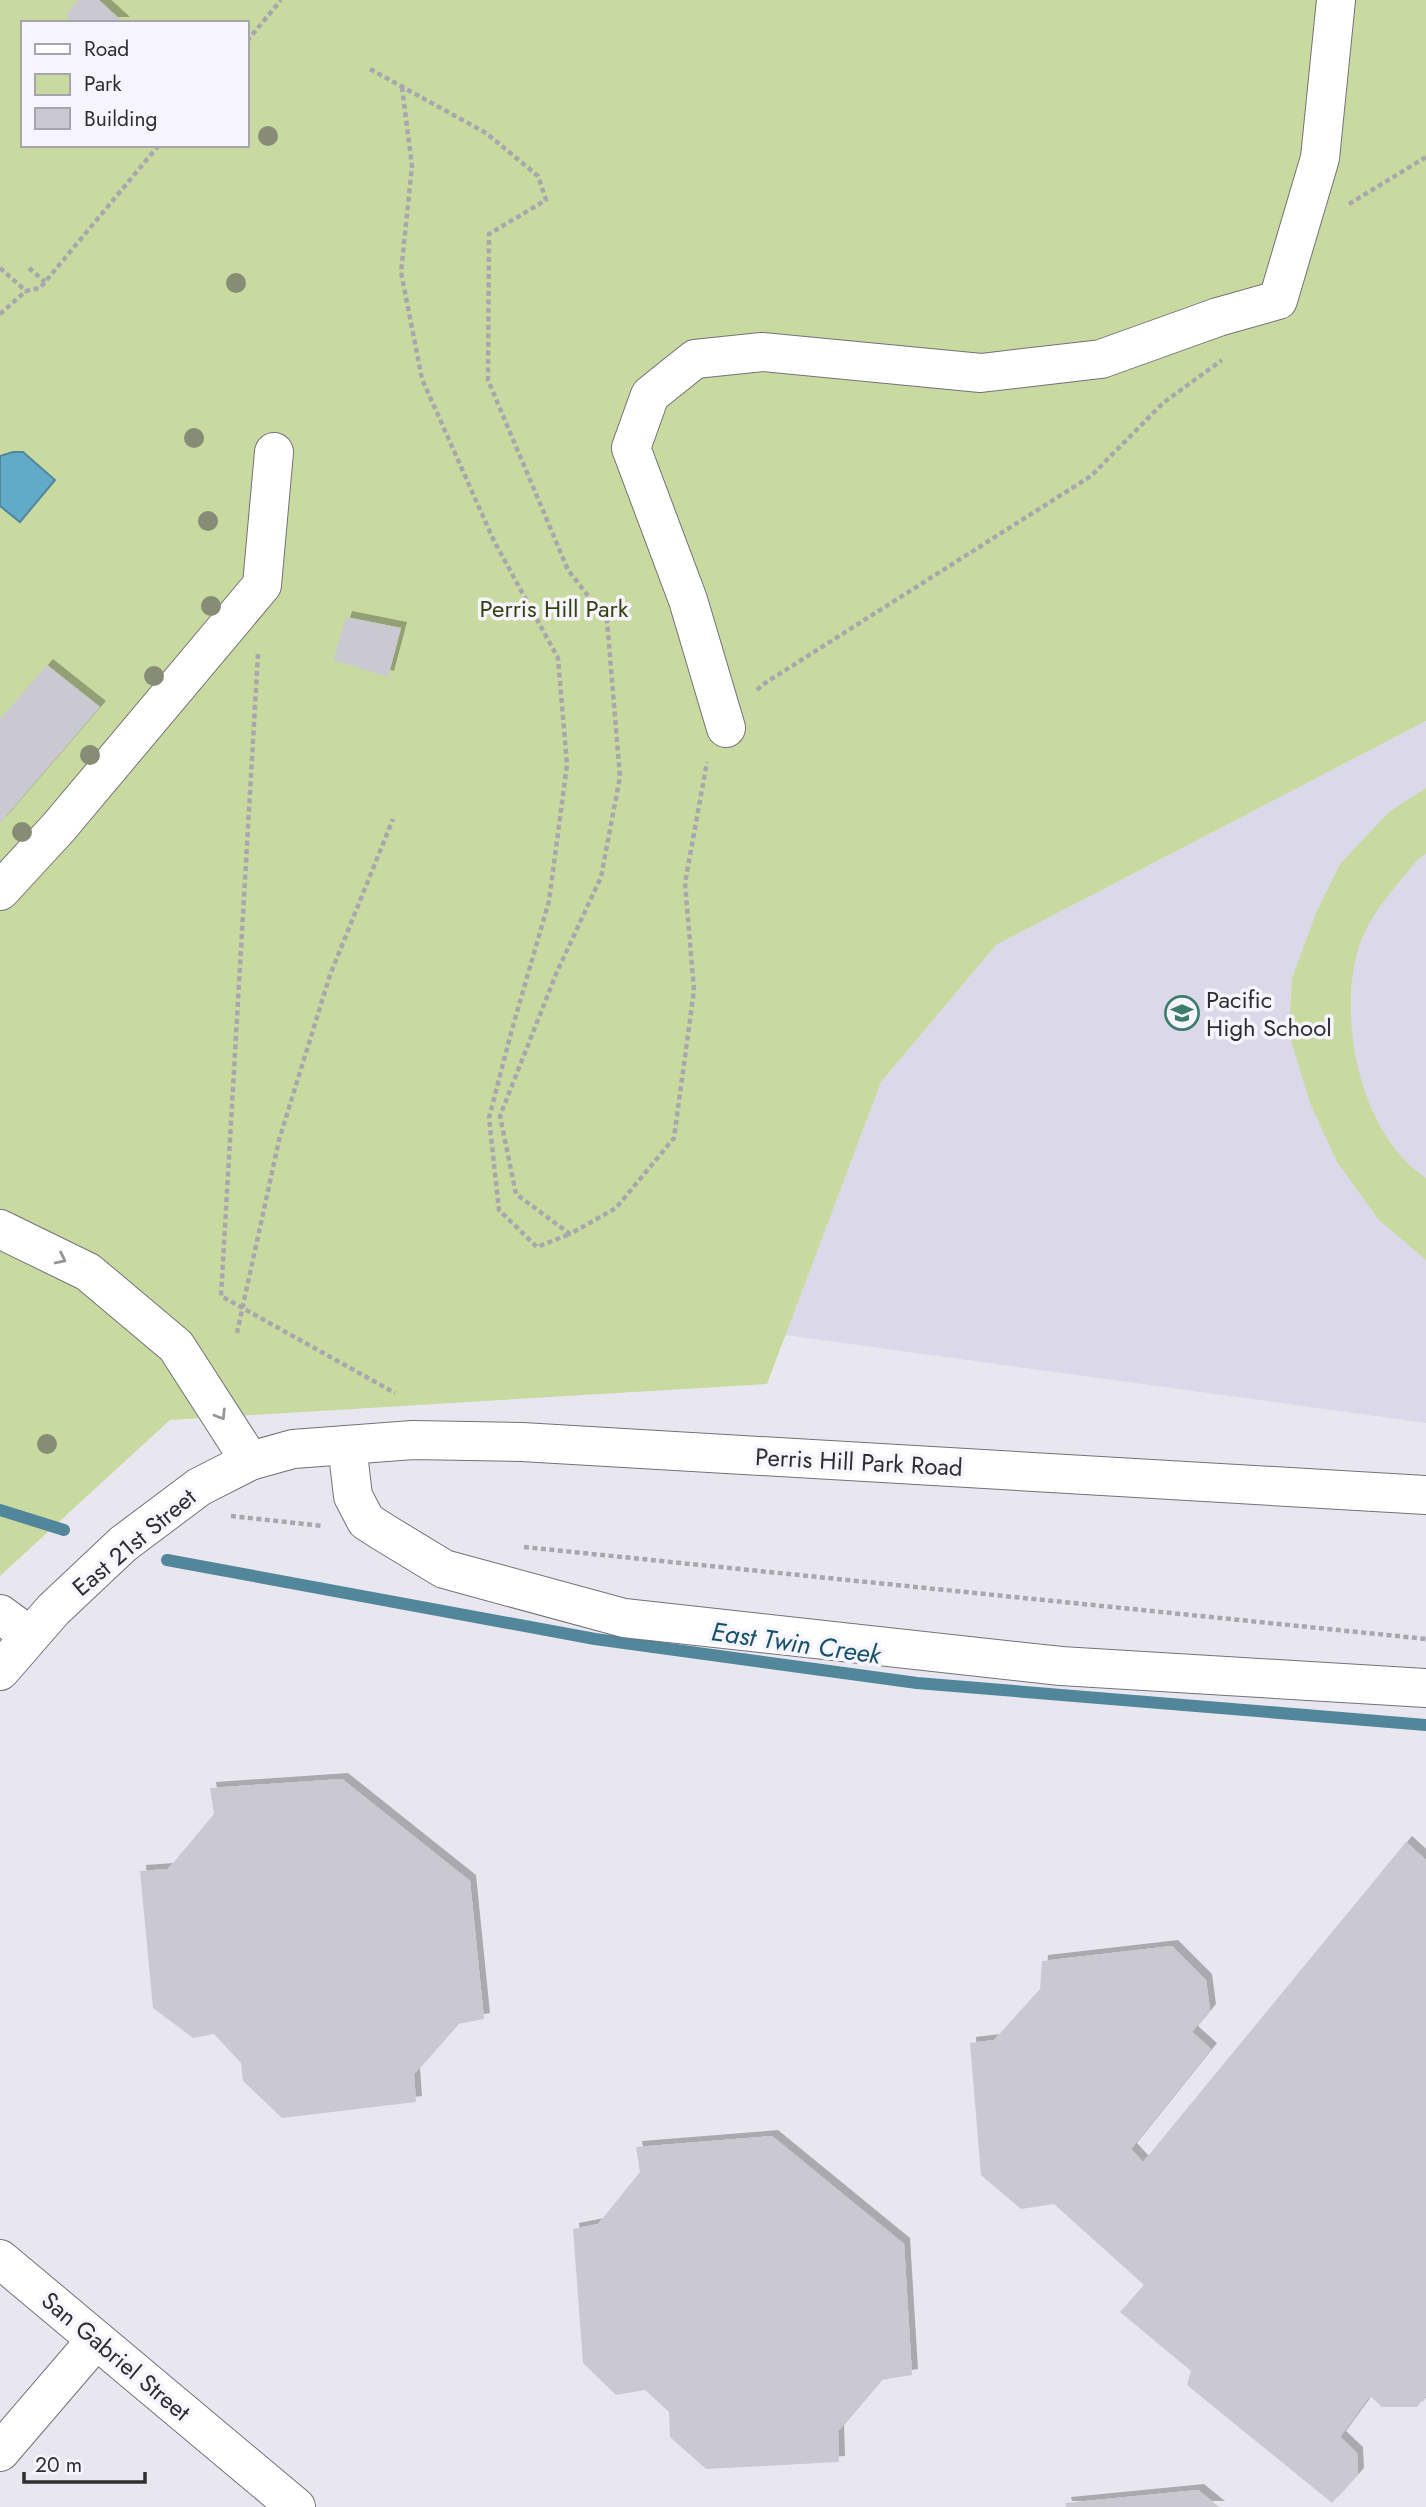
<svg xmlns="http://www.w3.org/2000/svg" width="1426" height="2507" font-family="Jost,sans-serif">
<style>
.built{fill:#dbd9e9}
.green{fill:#c9daa0;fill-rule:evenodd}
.water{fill:#61abc9;stroke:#52869b;stroke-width:2}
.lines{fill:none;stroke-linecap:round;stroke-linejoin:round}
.stream{stroke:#52869b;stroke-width:12}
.building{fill:#cac9d1;filter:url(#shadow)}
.minor-casing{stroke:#727178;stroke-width:40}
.path{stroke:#a8a7ae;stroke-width:4.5;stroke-dasharray:5 3.5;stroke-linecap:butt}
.minor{stroke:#fff;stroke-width:38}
.tree{fill:#868c76}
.oneway{stroke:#969698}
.labels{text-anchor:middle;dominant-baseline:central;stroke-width:7;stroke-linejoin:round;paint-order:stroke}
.park-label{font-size:24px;fill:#364113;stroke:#f6f5fd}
.poi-label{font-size:24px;fill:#2e2e31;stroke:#f6f5fd;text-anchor:start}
.street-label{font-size:24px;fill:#2e2e31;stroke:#f6f5fd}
.water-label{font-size:26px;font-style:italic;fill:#165268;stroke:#f6f5fd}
</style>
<defs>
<filter id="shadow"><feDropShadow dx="6" dy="-6" stdDeviation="0" flood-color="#0004"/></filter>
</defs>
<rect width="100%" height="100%" fill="#e8e7f0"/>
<path class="built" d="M1426,721V1423L785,1335L881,1082L996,945Z"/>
<g class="green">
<path d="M0,0H1426V721L996,945L881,1082L767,1384L170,1420L0,1576ZM23,23H247V145H23Z"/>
<path d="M1426,788V854L1418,859C1395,888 1366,917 1357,954C1338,1025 1362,1136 1426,1178V1260L1379,1220L1337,1162L1310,1103L1289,1034L1292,978L1317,911L1340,864L1389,812Z"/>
</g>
<path class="water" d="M13,452H23L55,480L20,522L0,506V456Z"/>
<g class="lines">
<g class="stream">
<path d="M0,1510L64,1530"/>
<path d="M167,1560L595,1639L917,1683L1426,1725"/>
</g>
</g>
<g class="building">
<path d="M78,0H99L124,23H68L66,21L69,17L66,14Z"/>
<path d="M346,617L401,628L388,677L333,660Z"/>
<path d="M47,665L100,707L0,823V719Z"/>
<path d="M342,1779L470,1881L484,2019L458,2024L414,2074L416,2102L282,2118L243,2081L241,2063L214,2034L193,2038L153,2008L140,1871L168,1869L214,1814L210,1788Z"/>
<path d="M1406,1842L1426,1860V2396L1417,2407H1382L1370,2396L1340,2437L1357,2453L1358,2474L1332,2503L1187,2385L1191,2371L1120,2312L1144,2285L1054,2204L1021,2209L981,2175L970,2043L994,2040L1040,1989L1042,1961L1172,1946L1206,1980L1210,2010L1192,2032L1211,2049L1131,2149L1143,2162Z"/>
<path d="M772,2136L904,2244L912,2375L881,2380L838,2431L839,2462L706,2469L670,2437L669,2412L645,2390L616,2395L583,2363L573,2229L598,2224L640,2172L636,2147Z"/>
<path d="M1198,2490L1219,2507H1066L1065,2503Z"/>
</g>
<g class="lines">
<g class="minor-casing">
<g id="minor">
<path d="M726,728L688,600L631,448L650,395L695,359L762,352L981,373L1101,359L1218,317L1278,300L1320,158L1336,0"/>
<path d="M0,891L59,827L262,585L274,452"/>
<path d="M0,1229L88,1272L176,1346L250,1461"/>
<path d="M347,1445L353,1496L366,1521L383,1532L444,1569L624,1618L1061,1666L1426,1688"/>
<path d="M0,1614L30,1636"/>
<path d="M0,1671L53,1610L123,1544L199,1487L250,1461L293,1449L413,1440L522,1442L1426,1495"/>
<path d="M0,2259L296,2507"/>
<path d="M0,2452L96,2340"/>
</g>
</g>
<g class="path">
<path d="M247,41L281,0"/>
<path d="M370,69L486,133L538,176L546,200L489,234L488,380L568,570L607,620L620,777L601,877L556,974L500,1116L516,1194L570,1234L616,1208L674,1138L694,990L685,883L707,762"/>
<path d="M402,87L412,166L401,272L422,379L494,541L558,658L567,765L549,901L511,1033L489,1118L499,1210L537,1247L570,1234"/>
<path d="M1349,204L1426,157"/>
<path d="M0,268L26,291L40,288L159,145"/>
<path d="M29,268L45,282"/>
<path d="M0,314L26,291"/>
<path d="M258,654L221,1296L395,1393"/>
<path d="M757,690L762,685L1091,476L1163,403L1222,360"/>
<path d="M237,1333L279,1140L330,975L393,819"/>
<path d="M231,1516L323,1526"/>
<path d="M524,1547L1426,1639"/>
</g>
<use href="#minor" class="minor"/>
</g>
<g class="tree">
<circle cx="268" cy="136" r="10"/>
<circle cx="236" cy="283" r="10"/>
<circle cx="194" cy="438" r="10"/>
<circle cx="208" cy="521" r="10"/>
<circle cx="211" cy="606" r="10"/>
<circle cx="154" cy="676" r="10"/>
<circle cx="90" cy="755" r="10"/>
<circle cx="22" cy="832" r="10"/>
<circle cx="47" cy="1444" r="10"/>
</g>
<defs><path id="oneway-chevron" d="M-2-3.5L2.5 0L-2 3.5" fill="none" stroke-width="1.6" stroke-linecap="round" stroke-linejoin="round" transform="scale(1.75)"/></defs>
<g class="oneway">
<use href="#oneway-chevron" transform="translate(61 1259) rotate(26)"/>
<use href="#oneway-chevron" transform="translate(221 1415) rotate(58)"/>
</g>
<defs>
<g id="school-ring" transform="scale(1.75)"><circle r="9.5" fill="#f6f5fd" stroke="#3c7c6a" stroke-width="1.5"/><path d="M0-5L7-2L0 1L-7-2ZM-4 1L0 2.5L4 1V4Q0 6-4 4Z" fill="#3c7c6a"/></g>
</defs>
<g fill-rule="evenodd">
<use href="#school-ring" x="1182" y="1013"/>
</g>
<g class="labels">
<g class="park-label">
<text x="554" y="608">Perris Hill Park</text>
</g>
<g class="poi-label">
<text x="1206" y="999">Pacific<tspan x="1206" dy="28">High School</tspan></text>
</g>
<g class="street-label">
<text transform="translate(859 1462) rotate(3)">Perris Hill Park Road</text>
<text transform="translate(134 1542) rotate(-40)">East 21st Street</text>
<text transform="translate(116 2356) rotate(40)">San Gabriel Street</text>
</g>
<g class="water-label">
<text transform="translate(796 1643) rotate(8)">East Twin Creek</text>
</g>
</g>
<rect x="21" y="21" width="228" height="126" fill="#f6f5fd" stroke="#a6a5ab" stroke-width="2"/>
<rect x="35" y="44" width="35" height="10" fill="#ffffff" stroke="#a6a5ab" stroke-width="2"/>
<text x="84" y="56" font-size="21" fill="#2e2e31">Road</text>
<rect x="35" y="74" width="35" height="21" fill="#c9daa0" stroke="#a6a5ab" stroke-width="2"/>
<text x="84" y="91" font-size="21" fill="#2e2e31">Park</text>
<rect x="35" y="108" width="35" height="21" fill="#cac9d1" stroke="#a6a5ab" stroke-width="2"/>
<text x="84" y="126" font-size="21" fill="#2e2e31">Building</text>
<path d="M24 2472v10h121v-10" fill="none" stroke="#2e2e31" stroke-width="3.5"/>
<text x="35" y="2472" font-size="21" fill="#2e2e31" stroke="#f6f5fd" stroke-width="5" paint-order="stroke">20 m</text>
</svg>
